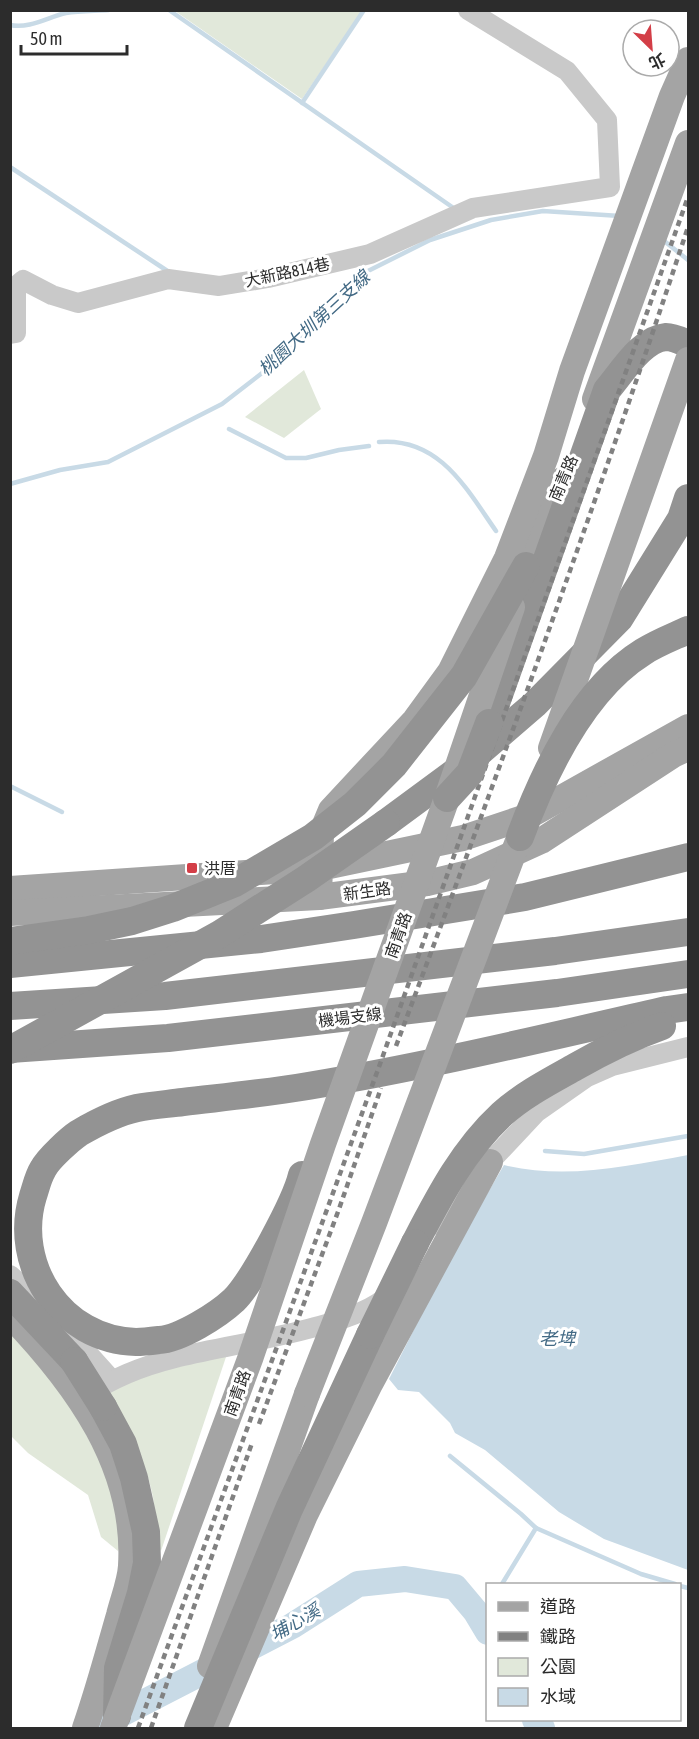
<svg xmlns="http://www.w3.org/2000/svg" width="699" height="1739" font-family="'Asap Condensed','Noto Sans TC',sans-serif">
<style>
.green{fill:#e1e8da}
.water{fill:#c8dae6}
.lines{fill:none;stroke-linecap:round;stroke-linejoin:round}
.stream{stroke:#c8dae6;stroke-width:4.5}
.river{stroke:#c8dae6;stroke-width:26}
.minor{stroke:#c9c9c9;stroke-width:20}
.major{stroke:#a4a4a4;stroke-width:26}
.highway{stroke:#939393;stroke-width:28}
.rail{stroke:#818181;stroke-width:4.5;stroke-dasharray:6 4.5;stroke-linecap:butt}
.major-bridge{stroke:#a4a4a4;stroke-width:26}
.highway-bridge{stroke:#939393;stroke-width:28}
.poi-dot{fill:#d33e47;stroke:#fff;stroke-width:2}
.labels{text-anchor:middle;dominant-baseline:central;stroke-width:6;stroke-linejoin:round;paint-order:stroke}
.street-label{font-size:16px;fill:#2c2c2c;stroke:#fff}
.poi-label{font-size:16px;fill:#2c2c2c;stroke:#fff;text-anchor:start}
.water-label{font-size:18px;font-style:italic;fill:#436a85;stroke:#fff}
</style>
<rect width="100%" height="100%" fill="#fff"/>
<g class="green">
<path d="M175,11H362L302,99Z"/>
<path d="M304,370L321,409L284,438L245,417Z"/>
<path d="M10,1325L68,1399L111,1483L123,1536L118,1551L101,1537L88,1495L28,1453L11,1436Z"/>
<path d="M227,1354L161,1551C151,1534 156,1515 153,1497C146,1459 125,1424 107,1391L130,1376Z"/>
</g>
<path class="water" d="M688,1155V1570L604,1539L559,1512L485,1450L455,1433L450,1423L419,1392L398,1390L389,1379L453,1252L504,1165C565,1180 628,1166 688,1155Z"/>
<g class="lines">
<g class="stream">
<path d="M169,10L455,209"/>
<path d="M10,25C30,29 48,17 66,13C80,11 95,11 109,10"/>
<path d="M302,103L364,10"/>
<path d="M10,167L169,272"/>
<path d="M663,240L688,260"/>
<path d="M229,429L286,458H306L339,450L369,446"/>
<path d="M379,442C439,437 466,488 496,531"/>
<path d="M10,484L60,470L108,462L222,404L266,370L300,338L329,304L362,274L430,240L491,220L543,211L620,216"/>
<path d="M10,786L62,812"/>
<path d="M545,1151L584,1154L688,1136"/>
<path d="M450,1456L521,1514L536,1528"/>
<path d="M502,1584L536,1528L641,1574L675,1584"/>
<path d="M680,1586L688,1588"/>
</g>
<g class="river">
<path d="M535,1720L542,1728"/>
<path d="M94,1728L292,1626L358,1584L405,1579L455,1587L476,1612L488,1632"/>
</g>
<g class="minor">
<path d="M10,334L16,333V286L23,280L52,295L78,303L168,279L219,286L268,278L370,254L473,208L610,187L607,120L567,71L468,10"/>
<path d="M438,1225L465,1185L490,1162L537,1112L587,1077L612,1066L688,1047"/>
<path d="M10,1275L49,1310L111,1379"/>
<path d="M83,1397C114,1378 139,1367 175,1358C224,1345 356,1328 388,1295"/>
</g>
<g class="major">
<path d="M595,399L688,143"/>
<path d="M526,566L562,480"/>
<path d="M10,889L320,868L463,838L529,816L688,727"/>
<path d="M319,897L321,834L331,810L415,720L450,672L507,558L546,456L572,371L672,96L688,60"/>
<path d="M10,913L319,897L427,883L473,872L541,841L673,755L688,748"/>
<path d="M10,1315C76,1384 137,1466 131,1566C130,1582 123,1599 119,1615C108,1653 98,1691 85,1728"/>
<path d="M210,1666L307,1394"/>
<path d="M214,1728L305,1515L370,1384L490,1162"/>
</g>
<g class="highway">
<path d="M489,723L607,390C622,373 641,339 666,337C674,337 681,341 688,344"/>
<path d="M386,823L462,767L535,704L619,619L681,519L688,498"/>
<path d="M10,964L261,939L354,925L525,897L688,857"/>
<path d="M10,1006L165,996L555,951L688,932"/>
<path d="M10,1049L168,1038L557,993L688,974"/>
<path d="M302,1175C296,1201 253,1281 234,1300C218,1315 180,1339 159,1340C151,1341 143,1342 136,1342C61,1340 12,1265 33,1196C36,1187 38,1177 43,1169C48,1159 70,1139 79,1133C96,1123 119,1112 137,1108C152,1105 168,1104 183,1102C225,1097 267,1093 308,1086C429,1066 548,1037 667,1010L688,1007"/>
<path d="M415,1243C439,1197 463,1150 502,1114C523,1095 550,1081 575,1067C603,1051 631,1037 662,1026"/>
<path d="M10,1293L74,1361"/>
<path d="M103,1407L123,1444L134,1478L146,1532L147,1563L141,1593L118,1668L117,1716"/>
<path d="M198,1728L289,1509L370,1335"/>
</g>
<g class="rail">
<path d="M396,1046C498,774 597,502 688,227"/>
<path d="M259,1424L339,1209L381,1088"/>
<path d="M138,1728L380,1064L688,197"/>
<path d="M151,1728L252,1443"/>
</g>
<g class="major-bridge">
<path d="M551,748L688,360"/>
<path d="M307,1394L374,1223L527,817"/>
<path d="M113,1728L250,1359L323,1144L447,798L512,607"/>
</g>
<g class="highway-bridge">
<path d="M447,798L470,773L489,723"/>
<path d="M520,837C544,772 582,690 643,652C657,643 673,637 688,630"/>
<path d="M10,941L89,930L132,921L173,908L235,883L313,837L355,804L394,765L464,676L526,566"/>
<path d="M10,1050L220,934L306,879L386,823"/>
<path d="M370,1335L415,1243"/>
<path d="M74,1361L103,1407"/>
</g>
</g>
<rect class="poi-dot" x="186" y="862" width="12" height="12" rx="3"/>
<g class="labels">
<g class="street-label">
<text transform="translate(287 272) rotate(-12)">大新路814巷</text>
<text transform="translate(563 478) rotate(-67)">南青路</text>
<text transform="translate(367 891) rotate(-8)">新生路</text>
<text transform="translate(398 935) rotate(-70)">南青路</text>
<text transform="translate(350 1017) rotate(-7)">機場支線</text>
<text transform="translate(237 1393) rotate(-70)">南青路</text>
</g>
<g class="poi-label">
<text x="204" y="868">洪厝</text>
</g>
<g class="water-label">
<text transform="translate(314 323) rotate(-43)">桃園大圳第三支線</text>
<text x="557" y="1338">老埤</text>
<text transform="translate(295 1622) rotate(-30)">埔心溪</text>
</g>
</g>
<rect width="699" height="1739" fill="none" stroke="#2c2c2c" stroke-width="24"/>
<rect x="486" y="1583" width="195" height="138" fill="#ffffff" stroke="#ababab" stroke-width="1.5"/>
<rect x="498" y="1602" width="30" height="9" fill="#a4a4a4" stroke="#ababab" stroke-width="1.5"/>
<text x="540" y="1613" font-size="18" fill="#2c2c2c">道路</text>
<rect x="498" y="1632" width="30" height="9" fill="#818181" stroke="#ababab" stroke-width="1.5"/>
<text x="540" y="1643" font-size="18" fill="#2c2c2c">鐵路</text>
<rect x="498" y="1658" width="30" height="18" fill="#e1e8da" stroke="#ababab" stroke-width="1.5"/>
<text x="540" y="1673" font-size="18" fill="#2c2c2c">公園</text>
<rect x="498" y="1688" width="30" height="18" fill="#c8dae6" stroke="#ababab" stroke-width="1.5"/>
<text x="540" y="1703" font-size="18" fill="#2c2c2c">水域</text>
<g transform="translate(651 48) rotate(155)"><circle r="28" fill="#ffffff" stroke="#ababab" stroke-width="1.5"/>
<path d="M0-4.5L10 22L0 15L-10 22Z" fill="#d33e47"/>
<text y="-9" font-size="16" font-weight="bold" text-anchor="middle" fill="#2c2c2c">北</text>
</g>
<path d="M21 45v9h106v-9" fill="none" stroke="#2c2c2c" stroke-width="3"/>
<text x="30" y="45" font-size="18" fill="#2c2c2c" stroke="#ffffff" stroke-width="4.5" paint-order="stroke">50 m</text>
</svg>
